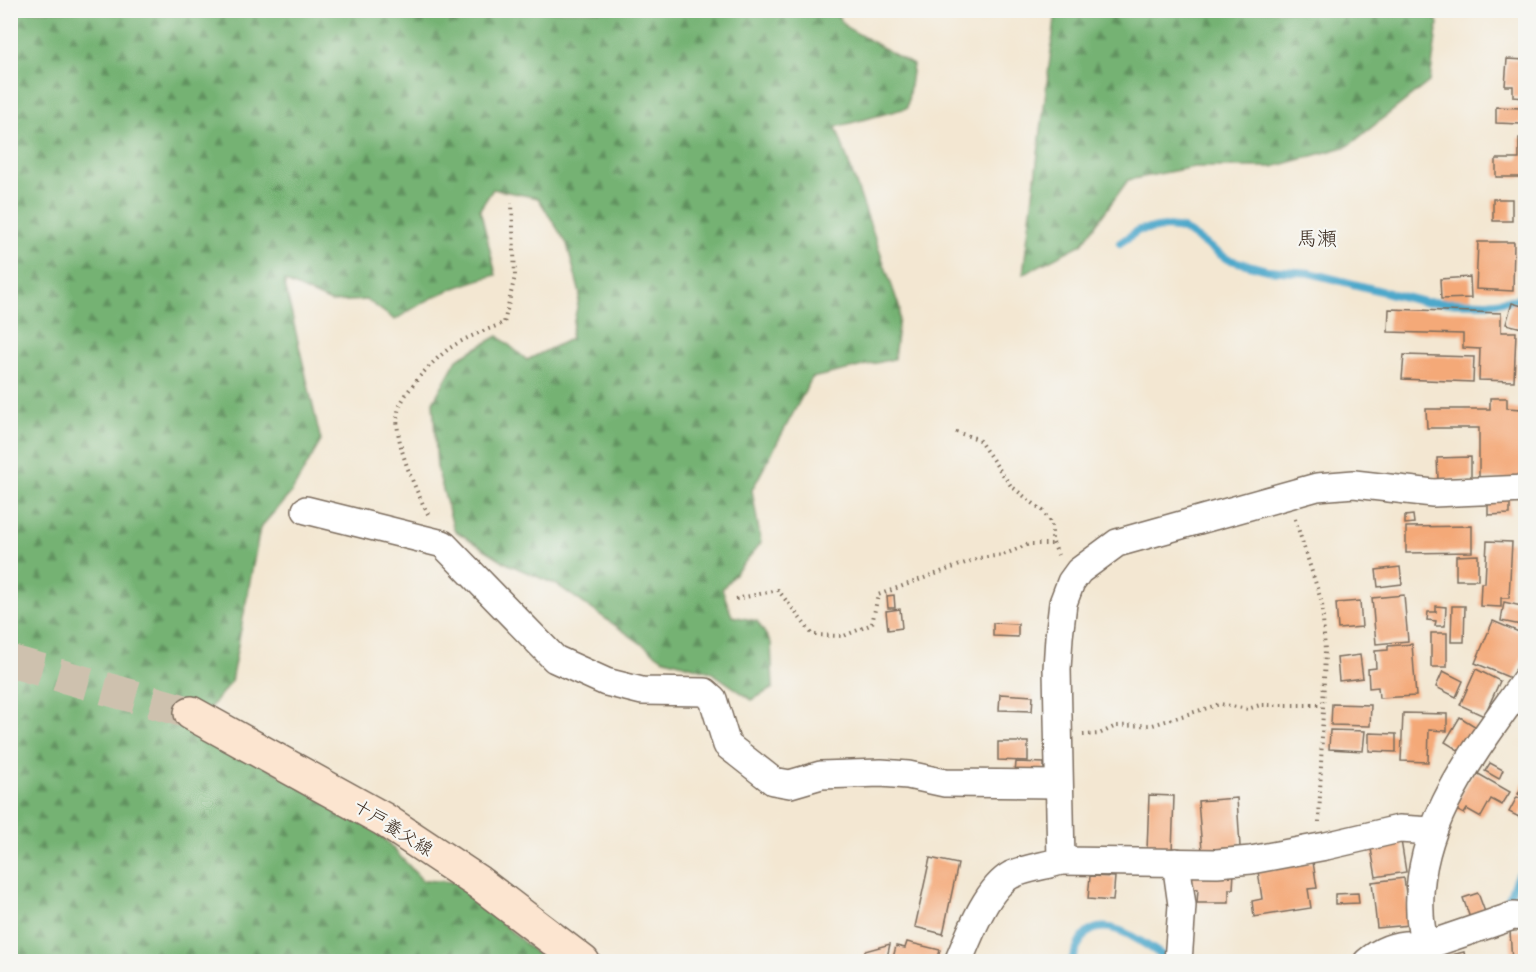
<svg xmlns="http://www.w3.org/2000/svg" width="1536" height="972" font-family="'Architects Daughter','Klee One',sans-serif">
<style>
.forest{fill:url(#forest-firs);stroke:#586e48;stroke-width:1.5}
.lines{fill:none;stroke-linecap:round;stroke-linejoin:round}
.stream{stroke:#4da8cb;stroke-width:8}
.building{fill:#f4a978}
.secondary-tunnel{stroke:#cec1ae;stroke-width:33;stroke-dasharray:33 16;stroke-linecap:butt}
.minor-casing{stroke:#7b6c5d;stroke-width:30}
.secondary-casing{stroke:#7b6c5d;stroke-width:36}
.path{stroke:#7b6c5d;stroke-width:4;stroke-dasharray:1.5 4.5;stroke-linecap:butt}
.minor{stroke:#fff;stroke-width:27}
.secondary{stroke:#fce5d0;stroke-width:33}
.labels{text-anchor:middle;dominant-baseline:central;stroke-width:4.5;stroke-linejoin:round;paint-order:stroke}
.street-label{font-size:18px;fill:#3b2a1e;stroke:#f6f6f2}
.neighbourhood-label{font-size:20px;fill:#3b2a1e;stroke:#f6f6f2}
</style>
<defs>
<pattern id="forest-firs" width="22" height="20" patternUnits="userSpaceOnUse" patternTransform="scale(1.5)"><rect width="22" height="20" fill="#75b273"/><path d="M5 1l3.5 6h-7zM16 11l3.5 6h-7z" fill="#61915e"/></pattern>
</defs>
<rect width="100%" height="100%" fill="#f6f6f2"/>
<filter id="ink" filterUnits="userSpaceOnUse"><feTurbulence type="fractalNoise" baseFrequency=".0167" numOctaves="2"/><feDisplacementMap in="SourceGraphic" scale="12" xChannelSelector="R" yChannelSelector="G"/><feConvolveMatrix kernelMatrix="1 2 1 2 8 2 1 2 1" color-interpolation-filters="sRGB"/></filter>
<filter id="wash" filterUnits="userSpaceOnUse"><feTurbulence type="fractalNoise" baseFrequency=".008" numOctaves="4" result="noise"/><feDisplacementMap in="SourceGraphic" scale="24" xChannelSelector="R" yChannelSelector="G"/><feGaussianBlur stdDeviation="1.35" result="paint"/><feColorMatrix in="noise" values="0 0 0 0 0 0 0 0 0 0 0 0 0 0 0 0 0 1.4 0 .05"/><feComposite in="paint" operator="in"/></filter>
<g filter="url(#wash)">
<rect width="100%" height="100%" fill="#f3e7d2"/>
<g class="forest">
<path d="M10,11H834L846,27L913,65L907,108L836,127L900,309L894,359L812,378L752,490L761,543L722,589L732,616L757,621L771,643L773,688L752,700L711,672L662,658L557,585L508,564L454,530L437,468L433,402L457,359L498,336L527,360L570,339L580,294L567,244L538,198L493,189L480,209L496,275C457,285 429,297 395,320L367,300L331,302L284,281L321,441L291,493L260,528L231,682L195,726L376,830L422,880L455,882L545,961H11Z"/>
<path d="M1056,11L1430,10L1438,23L1430,81L1348,146L1273,167H1194L1128,180L1082,244L1023,274Z"/>
</g>
<g class="lines">
<g class="stream">
<path d="M1120,243L1139,230L1167,227L1183,229L1227,259L1267,270L1310,273L1424,302L1488,303L1526,298"/>
<path d="M1504,911L1517,877L1526,867"/>
<path d="M1071,962C1075,954 1078,942 1084,936C1108,911 1148,948 1171,961"/>
</g>
</g>
<g id="blocks">
<g class="building">
<path d="M1507,59L1526,60L1525,98L1513,97V86H1505Z"/>
<path d="M1496,107L1521,108V124L1496,123Z"/>
<path d="M1519,138H1526V177H1496V159H1519Z"/>
<rect x="1493" y="199" width="19" height="22"/>
<path d="M1478,242H1514L1513,291L1476,289Z"/>
<path d="M1470,277L1471,298L1441,299L1440,279Z"/>
<path d="M1512,303L1526,307V329L1506,324Z"/>
<path d="M1389,309L1501,313V332H1516L1514,381L1479,380L1480,349L1463,348V334L1388,332Z"/>
<path d="M1404,355L1474,357L1473,382L1402,379Z"/>
<path d="M1490,398H1507V408L1522,409V479H1479V428H1427L1426,409H1490Z"/>
<path d="M1471,457V478L1438,479L1437,458Z"/>
<path d="M1510,498V514L1488,515V499Z"/>
<path d="M1413,515L1414,523L1405,524V516Z"/>
<path d="M1472,526V552L1406,553V527Z"/>
<path d="M1487,541L1512,542L1509,598H1501V607L1480,606L1481,583H1485Z"/>
<path d="M1478,555V580H1456V556Z"/>
<path d="M1400,567L1402,584L1378,587L1376,570Z"/>
<path d="M894,595L895,608H888L887,596Z"/>
<path d="M1404,595L1408,641L1376,644L1372,598Z"/>
<path d="M1360,601L1362,627L1338,629L1336,603Z"/>
<path d="M1504,602L1526,607V626L1501,621Z"/>
<path d="M1436,606L1446,607L1445,626H1435L1436,621L1427,620L1428,612H1436Z"/>
<path d="M1452,606H1465L1464,642H1451Z"/>
<path d="M900,609L902,628L888,630L886,611Z"/>
<path d="M1493,621L1526,635V649L1513,679L1475,663Z"/>
<path d="M993,623L1018,624V637L993,636Z"/>
<rect x="1431" y="633" width="16" height="34"/>
<path d="M1412,644L1416,696L1379,698L1378,687L1369,688L1368,669L1376,668L1375,651L1388,650V646Z"/>
<path d="M1360,655L1363,678L1339,681L1337,658Z"/>
<path d="M1476,669L1500,681L1484,716L1460,705Z"/>
<path d="M1443,671L1463,681L1456,697L1436,687Z"/>
<path d="M1000,694L1033,696L1032,711L999,710Z"/>
<path d="M1332,704L1371,705L1370,726L1331,725Z"/>
<path d="M1403,713L1447,714V731L1429,730L1428,762L1401,761Z"/>
<path d="M1460,717L1478,728L1463,753L1445,742Z"/>
<path d="M1330,730L1365,731L1363,751L1329,749Z"/>
<path d="M1369,733L1396,734V752L1369,751Z"/>
<path d="M998,742H1028V761L998,760Z"/>
<path d="M1016,762L1044,763V775L1015,774Z"/>
<path d="M1490,763L1503,770L1499,779L1485,771Z"/>
<path d="M1475,772L1510,792L1502,805L1491,799L1481,817L1467,809L1464,814L1454,809Z"/>
<path d="M1526,778V798L1518,794Z"/>
<path d="M1149,795L1174,796L1172,852L1147,851Z"/>
<path d="M1517,797L1526,802L1519,817L1509,812Z"/>
<path d="M1237,798L1240,847L1202,850L1198,801Z"/>
<path d="M1400,834L1406,872L1376,877L1369,838Z"/>
<path d="M930,858L958,864L943,934L915,927Z"/>
<path d="M1313,862L1317,888L1308,889L1311,908L1254,917L1252,901L1262,899L1258,871Z"/>
<path d="M1185,871L1234,872L1233,889H1229V903H1197L1198,889L1185,888Z"/>
<path d="M1090,876L1115,877L1113,901L1088,899Z"/>
<path d="M1404,878L1410,925L1377,928L1372,882Z"/>
<path d="M1358,893L1359,903L1335,904V894Z"/>
<path d="M1478,893L1485,912L1470,918L1463,898Z"/>
<path d="M1526,930V962H1512L1510,931Z"/>
<path d="M907,942L940,950L937,962H892L896,946L905,948Z"/>
<path d="M890,944L886,962H863L865,951Z"/>
<path d="M1464,952L1466,962H1441L1440,958Z"/>
</g>
</g>
</g>
<g filter="url(#ink)">
<use href="#blocks" fill-opacity="0" stroke="#7b6c5d" stroke-width="1.5"/>
<g class="lines">
<path class="secondary-tunnel" d="M10,661L191,713"/>
<g class="minor-casing">
<g id="minor">
<path d="M306,510L443,544L555,659L606,682L642,691L705,692L713,699L727,745L773,781L790,784L821,775L881,773L908,775L945,783L1058,784"/>
<path d="M1061,861L1217,863L1251,860L1326,846L1399,829L1432,831"/>
<path d="M1176,862L1182,905L1178,962"/>
<path d="M958,962C969,936 986,889 1011,875C1025,868 1045,866 1061,861L1057,669L1059,637L1063,603L1071,582L1079,571L1117,543L1317,487L1354,484L1433,493L1526,489"/>
<path d="M1367,962C1384,947 1403,942 1425,946L1513,916L1526,917"/>
<path d="M1429,962C1425,946 1420,928 1420,912C1415,823 1478,748 1526,679"/>
</g>
</g>
<g class="secondary-casing">
<path id="secondary" d="M191,713L383,819L478,882L583,962"/>
</g>
<g class="path">
<path d="M956,432L978,439L1011,486L1043,511L1052,525V540L1058,555"/>
<path d="M428,514C415,489 393,440 398,412C401,394 434,359 450,348C466,337 486,330 504,323L515,276L512,203"/>
<path d="M1295,519L1322,603L1325,651L1319,822"/>
<path d="M736,599L778,590L813,635L844,636L872,624L878,595L979,558L1003,555L1029,544H1054"/>
<path d="M1083,735L1099,734L1116,726L1153,725L1220,704L1248,709L1260,705H1322"/>
</g>
<use href="#minor" class="minor"/>
<use href="#secondary" class="secondary"/>
</g>
</g>
<g class="labels">
<g class="street-label">
<text transform="translate(393 828) rotate(32)">十戸養父線</text>
</g>
<g class="neighbourhood-label">
<text x="1317" y="239">馬瀬</text>
</g>
</g>
<rect width="1536" height="972" fill="none" stroke="#f6f6f2" stroke-width="36"/>
</svg>
